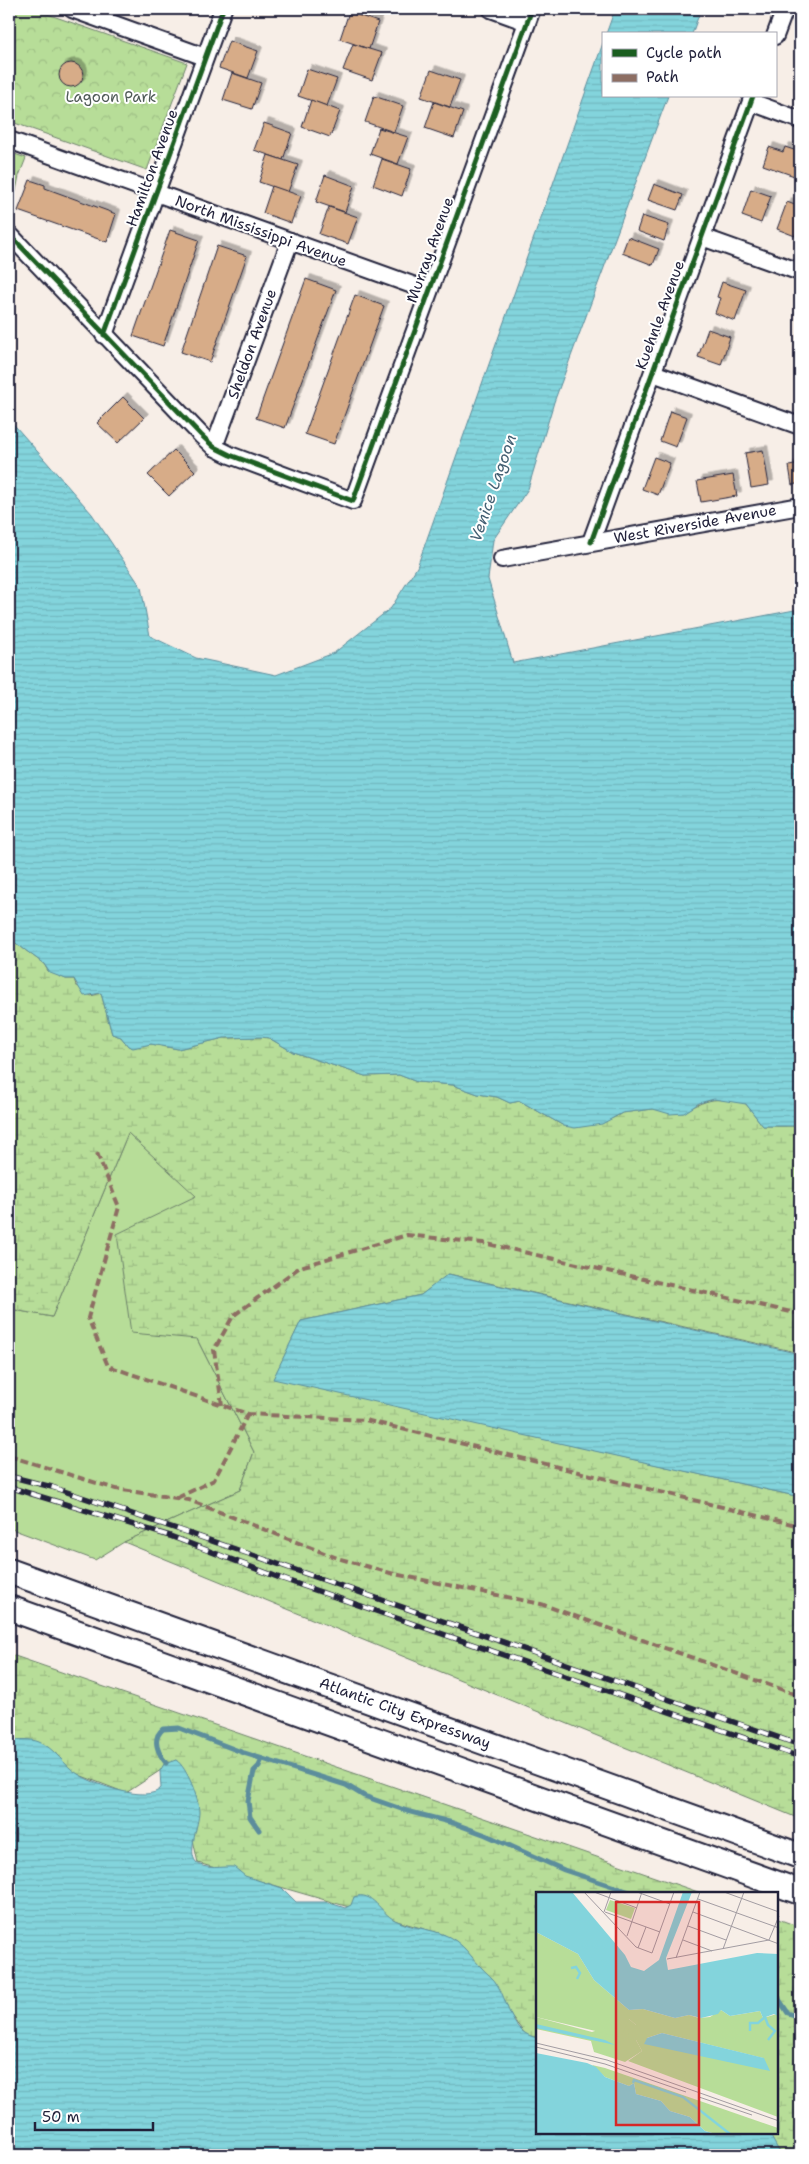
<svg xmlns="http://www.w3.org/2000/svg" width="809" height="2164" font-family="'Shantell Sans',sans-serif">
<style>
.green{fill:#b7dd98;stroke:#6c806a}
.wetland{fill:url(#wetland-marsh);stroke:#6c806a}
.park{fill:url(#park-crowns);stroke:#6c806a}
.water{fill:url(#water-rules);stroke:#5c8d9c}
.lines{fill:none;stroke-linecap:round;stroke-linejoin:round}
.stream{stroke:#5c8d9c;stroke-width:5}
.building{fill:#d7ac88;stroke:#22223b;filter:url(#shadow)}
.minor-casing{stroke:#22223b;stroke-width:20}
.highway-casing{stroke:#22223b;stroke-width:28}
.minor{stroke:#fff;stroke-width:16}
.highway{stroke:#fff;stroke-width:24}
.rail-casing{stroke:#22223b;stroke-width:5.5}
.rail{stroke:#fff;stroke-width:4;stroke-dasharray:11;stroke-linecap:butt}
.quiet{stroke:#8d6e63;stroke-width:4;stroke-dasharray:8 4;stroke-linecap:butt}
.cycleway-casing{stroke:#fff;stroke-width:8}
.cycleway{stroke:#1b5e20;stroke-width:5}
.labels{text-anchor:middle;dominant-baseline:central;stroke-width:4;stroke-linejoin:round;paint-order:stroke}
.park-label{font-size:15px;fill:#4f5a57;stroke:#fff}
.street-label{font-size:15px;fill:#22223b;stroke:#fff}
.water-label{font-size:16px;font-style:italic;fill:#446073;stroke:#fff}
.inset-river{fill:none;stroke:#83d4dc;stroke-width:2.5}
.inset-road{fill:none;stroke:#a29ca2;stroke-width:1}
.view{fill:#d62828;fill-opacity:0.15;stroke:#d62828;stroke-width:2.5}
.inset-edge{fill:none;stroke:#22223b;stroke-width:2.5}
</style>
<defs>
<pattern id="wetland-marsh" width="20" height="14" patternUnits="userSpaceOnUse" patternTransform="scale(1.25)"><rect width="20" height="14" fill="#b7dd98"/><path d="M1 5h8M5 5V1M11 12h8M15 12V8" fill="none" stroke="#9dbd84"/></pattern>
<pattern id="park-crowns" width="20" height="18" patternUnits="userSpaceOnUse" patternTransform="scale(1.25)"><rect width="20" height="18" fill="#b7dd98"/><path d="M2 6a3 3 0 1 1 6 0M12 15a3 3 0 1 1 6 0" fill="none" stroke="#9dbd84"/></pattern>
<pattern id="water-rules" width="6" height="5" patternUnits="userSpaceOnUse" patternTransform="scale(1.25)"><rect width="6" height="5" fill="#83d4dc"/><path d="M0 2.5h6" fill="none" stroke="#71b6be"/></pattern>
<filter id="shadow"><feDropShadow dx="4.5" dy="-4.5" stdDeviation="0" flood-color="#0004"/></filter>
</defs>
<rect width="100%" height="100%" fill="#f7eee7"/>
<filter id="ink" filterUnits="userSpaceOnUse"><feTurbulence type="fractalNoise" baseFrequency=".02" numOctaves="2"/><feDisplacementMap in="SourceGraphic" scale="10" xChannelSelector="R" yChannelSelector="G"/><feConvolveMatrix kernelMatrix="1 2 1 2 8 2 1 2 1" color-interpolation-filters="sRGB"/></filter>
<g filter="url(#ink)">
<g class="green">
<path d="M9,152L26,158L19,176L12,210H9Z"/>
<path d="M128,1133L197,1196V1339L254,1452L240,1490L124,1542L95,1560L9,1528V1309L52,1317Z"/>
</g>
<g class="wetland">
<path d="M9,938L44,964L48,971L66,979H74L76,985L91,996L101,993L112,1034L121,1037L128,1046L133,1047L151,1044L178,1049L224,1038L261,1037L269,1038L293,1052L365,1076L399,1075L417,1082L453,1085L478,1094L497,1097L510,1103L520,1101L564,1126L613,1118L622,1113L653,1109L683,1113C702,1100 724,1094 746,1104L763,1126H800V1353L449,1274L421,1295L301,1321L274,1378L800,1497V1819L124,1542L240,1490L254,1452L197,1339L131,1333L117,1234L196,1196L128,1133L52,1317L9,1309Z"/>
<path d="M9,1654L701,1893H538V2038L526,2035L445,1935L198,1863L176,1760L126,1793L9,1748Z"/>
<path d="M778,1919L800,1927V2155H784L760,2133H778Z"/>
</g>
<path class="park" d="M9,9H33L187,63L147,170L9,121Z"/>
<g class="water">
<path d="M615,9H701L692,34H606Z"/>
<path d="M603,43V96H668L554,402L528,489L493,540L488,579L513,663L800,609V1126H763L746,1104L714,1099L699,1103L684,1113L670,1114L653,1109L622,1113L602,1124L575,1128L564,1126L520,1101L510,1103L497,1097L478,1094L453,1085L417,1082L399,1075L365,1076L293,1052L269,1038L261,1037L224,1038L178,1049L151,1044L133,1048L128,1046L121,1037L112,1034L101,993L84,996L74,979H66L50,973L44,964L9,938V419L92,514L141,587L150,636L196,658L276,675L334,653L391,608L417,567Z"/>
<path d="M448,1274L800,1354V1497L273,1379L301,1321L421,1295Z"/>
<path d="M9,1740C18,1740 30,1738 39,1742C55,1748 64,1766 78,1774C93,1784 148,1804 161,1788L160,1771L164,1764L176,1760C187,1767 199,1799 199,1812C199,1825 187,1851 196,1862C204,1871 224,1866 234,1867L245,1876L282,1888L296,1902H327L345,1908L351,1905L354,1897C373,1890 380,1913 395,1920C414,1930 438,1928 456,1941C466,1948 472,1958 480,1966C486,1973 494,1978 498,1986C510,2006 510,2033 538,2038V2133H769L781,2155L790,2152L794,2155H9Z"/>
</g>
<g class="lines">
<g class="stream">
<path d="M166,1763C158,1753 151,1739 163,1729L179,1728L244,1753L346,1785L364,1796L407,1811L453,1823L486,1835L564,1870L633,1893"/>
<path d="M259,1830L250,1817L248,1801L254,1771L259,1766L262,1759"/>
<path d="M778,1998L788,2013L800,2017"/>
</g>
</g>
<g class="building">
<path d="M340,9H367L364,17Z"/>
<path d="M349,12L378,22L369,49L340,39Z"/>
<path d="M229,41L258,51L248,78L219,68Z"/>
<path d="M353,44L382,53L372,80L343,70Z"/>
<circle cx="71" cy="75" r="12"/>
<path d="M307,69L337,79L327,106L298,96Z"/>
<path d="M431,70L460,80L450,107L421,97Z"/>
<path d="M232,73L261,83L252,109L223,100Z"/>
<path d="M374,96L403,106L394,132L365,122Z"/>
<path d="M311,100L340,111L330,137L302,127Z"/>
<path d="M434,102L463,112L454,138L425,128Z"/>
<path d="M264,123L292,133L283,160L254,150Z"/>
<path d="M379,128L408,137L398,164L370,154Z"/>
<path d="M769,147L783,152L785,147L800,152V178L763,165Z"/>
<path d="M268,155L298,165L288,192L259,182Z"/>
<path d="M382,159L411,169L402,196L373,185Z"/>
<path d="M325,175L354,186L345,212L316,202Z"/>
<path d="M30,180L45,185V188L116,214L107,242L18,211Z"/>
<path d="M654,184L683,195L677,210L648,200Z"/>
<path d="M272,186L301,196L291,223L263,213Z"/>
<path d="M751,189L771,196L761,223L742,216Z"/>
<path d="M787,202L800,207V223L795,236L777,229Z"/>
<path d="M329,207L358,217L348,244L319,234Z"/>
<path d="M642,216L669,225L664,241L637,231Z"/>
<path d="M170,230L199,240L163,346L133,336Z"/>
<path d="M628,237L659,249L653,265L622,253Z"/>
<path d="M217,246L247,256L210,362L181,352Z"/>
<path d="M306,279L336,290L285,428L256,418Z"/>
<path d="M722,282L746,290L735,321L715,313L720,298L717,297Z"/>
<path d="M355,295L384,306L334,444L305,434Z"/>
<path d="M708,329L730,337L721,365L698,357Z"/>
<path d="M123,397L144,418L118,443L97,423Z"/>
<path d="M670,411L687,417L676,447L660,441Z"/>
<path d="M174,450L195,471L169,496L148,475Z"/>
<path d="M763,450L769,485L751,488L745,453Z"/>
<path d="M654,457L670,463L658,495L642,489Z"/>
<path d="M800,464V483L792,485L789,466Z"/>
<path d="M733,475L737,496L701,502L697,481Z"/>
</g>
<g class="lines">
<g class="minor-casing">
<g id="minor">
<path d="M72,9L205,57"/>
<path d="M491,9L527,22"/>
<path d="M775,36L785,9"/>
<path d="M751,102L800,120"/>
<path d="M9,140L429,291"/>
<path d="M9,234L201,435L214,447L230,455L353,501L532,9"/>
<path d="M702,237L800,272"/>
<path d="M104,335L223,9"/>
<path d="M653,373L800,426"/>
<path d="M214,447L290,241"/>
<path d="M591,542L753,96"/>
<path d="M502,559L800,506"/>
</g>
</g>
<g class="highway-casing">
<g id="highway">
<path d="M9,1571L800,1856"/>
<path d="M9,1608L800,1892"/>
</g>
</g>
<use href="#minor" class="minor"/>
<use href="#highway" class="highway"/>
<g class="rail-casing">
<g id="rail">
<path d="M9,1476L52,1487L180,1530L800,1745"/>
<path d="M9,1487L170,1536L280,1578L800,1757"/>
</g>
</g>
<use href="#rail" class="rail"/>
<g class="quiet">
<path d="M97,1153L119,1207L88,1318L108,1366L248,1414L365,1420L800,1526"/>
<path d="M222,1405L214,1350L233,1316L300,1267L407,1235L483,1243L800,1314"/>
<path d="M9,1456L116,1489L189,1500L337,1558L394,1574L541,1604L800,1696"/>
<path d="M177,1498L214,1480L248,1414"/>
</g>
<g class="cycleway-casing">
<g id="cycleway">
<path d="M9,234L201,435L214,447L230,455L353,501L532,9"/>
<path d="M104,335L223,9"/>
<path d="M591,542L753,96"/>
</g>
</g>
<use href="#cycleway" class="cycleway"/>
</g>
</g>
<g class="labels">
<g class="park-label">
<text x="111" y="97">Lagoon Park</text>
</g>
<g class="street-label">
<text transform="translate(152 168) rotate(-70)">Hamilton Avenue</text>
<text transform="translate(261 231) rotate(20)">North Mississippi Avenue</text>
<text transform="translate(430 250) rotate(-70)">Murray Avenue</text>
<text transform="translate(660 315) rotate(-70)">Kuehnle Avenue</text>
<text transform="translate(252 344) rotate(-70)">Sheldon Avenue</text>
<text transform="translate(695 524) rotate(-10)">West Riverside Avenue</text>
<text transform="translate(405 1713) rotate(20)">Atlantic City Expressway</text>
</g>
<g class="water-label">
<text transform="translate(493 488) rotate(-71)">Venice Lagoon</text>
</g>
</g>
<g transform="translate(536 1892)">
<rect width="242" height="242" fill="#f7eee7"/>
<path d="M0,125L56,140L93,127L100,133V148L106,159L89,170L58,160L55,149L0,137Z" fill="#b7dd98"/>
<path d="M0,40L42,62L58,88L93,118L107,117L139,126L153,123L163,126L174,125L185,118L194,124L224,119L227,126L241,122L242,225L92,169L106,159L100,148L93,147L92,137L100,133L93,127L85,145L0,125ZM126,141L227,166L231,176L111,146ZM56,173L69,176L242,236V242H180L169,239L154,225L134,219L125,209L100,202L98,191L93,194L69,185Z" fill="#b7dd98" fill-rule="evenodd"/>
<path d="M74,8L99,16L95,27L70,18Z" fill="#b7dd98"/>
<path d="M0,0H36L89,63L95,75L108,79L123,68L147,0H156L130,66L132,78L221,61L242,62V124L238,122L227,126L224,119L194,124L185,118L182,122L165,126L153,123L139,126L107,117L93,118L58,88L42,62L0,40ZM0,132L69,148L79,153L0,136ZM126,141L228,166L234,179L108,152L111,146ZM0,161L51,171L60,175L69,185L93,194L98,191L100,202L125,209L134,219L154,225L169,239L179,242H0Z" fill="#83d4dc"/>
<path class="inset-river" d="M35,76L40,75L44,81L41,87M214,139V131H222L229,125L232,133L239,139L232,148M97,191L98,188L147,205L194,242"/>
<path class="inset-road" d="M48,0L100,55L116,61L138,0M58,0L101,16M101,0L134,12M188,0L243,20M162,7L243,36M68,20L75,0M69,20L124,40M157,20L243,52M152,34L190,48M91,44L106,0M147,48L176,59M233,48L243,24M102,56L110,35M187,57L208,0M140,66L164,0M131,67L233,48M0,151L71,168L243,229M0,155L69,172L150,200M163,205L216,223"/>
<path class="view" d="M80,10H163V233H80Z"/>
<rect width="242" height="242" class="inset-edge"/>
</g>
<rect width="809" height="2164" fill="none" stroke="#fff" stroke-width="30"/>
<rect x="15" y="15" width="779" height="2134" fill="none" stroke="#22223b" stroke-width="2" filter="url(#ink)"/>
<rect x="602" y="32" width="175" height="65" fill="#ffffff" stroke="#a7a7b1"/>
<rect x="612" y="49" width="25" height="8" fill="#1b5e20" stroke="#a7a7b1"/>
<text x="646" y="58" font-size="15" fill="#22223b">Cycle path</text>
<rect x="612" y="74" width="25" height="8" fill="#8d6e63" stroke="#a7a7b1"/>
<text x="646" y="82" font-size="15" fill="#22223b">Path</text>
<path d="M35 2122v8h118v-8" fill="none" stroke="#22223b" stroke-width="2.5"/>
<text x="42" y="2122" font-size="15" fill="#22223b" stroke="#ffffff" stroke-width="4" paint-order="stroke">50 m</text>
</svg>
